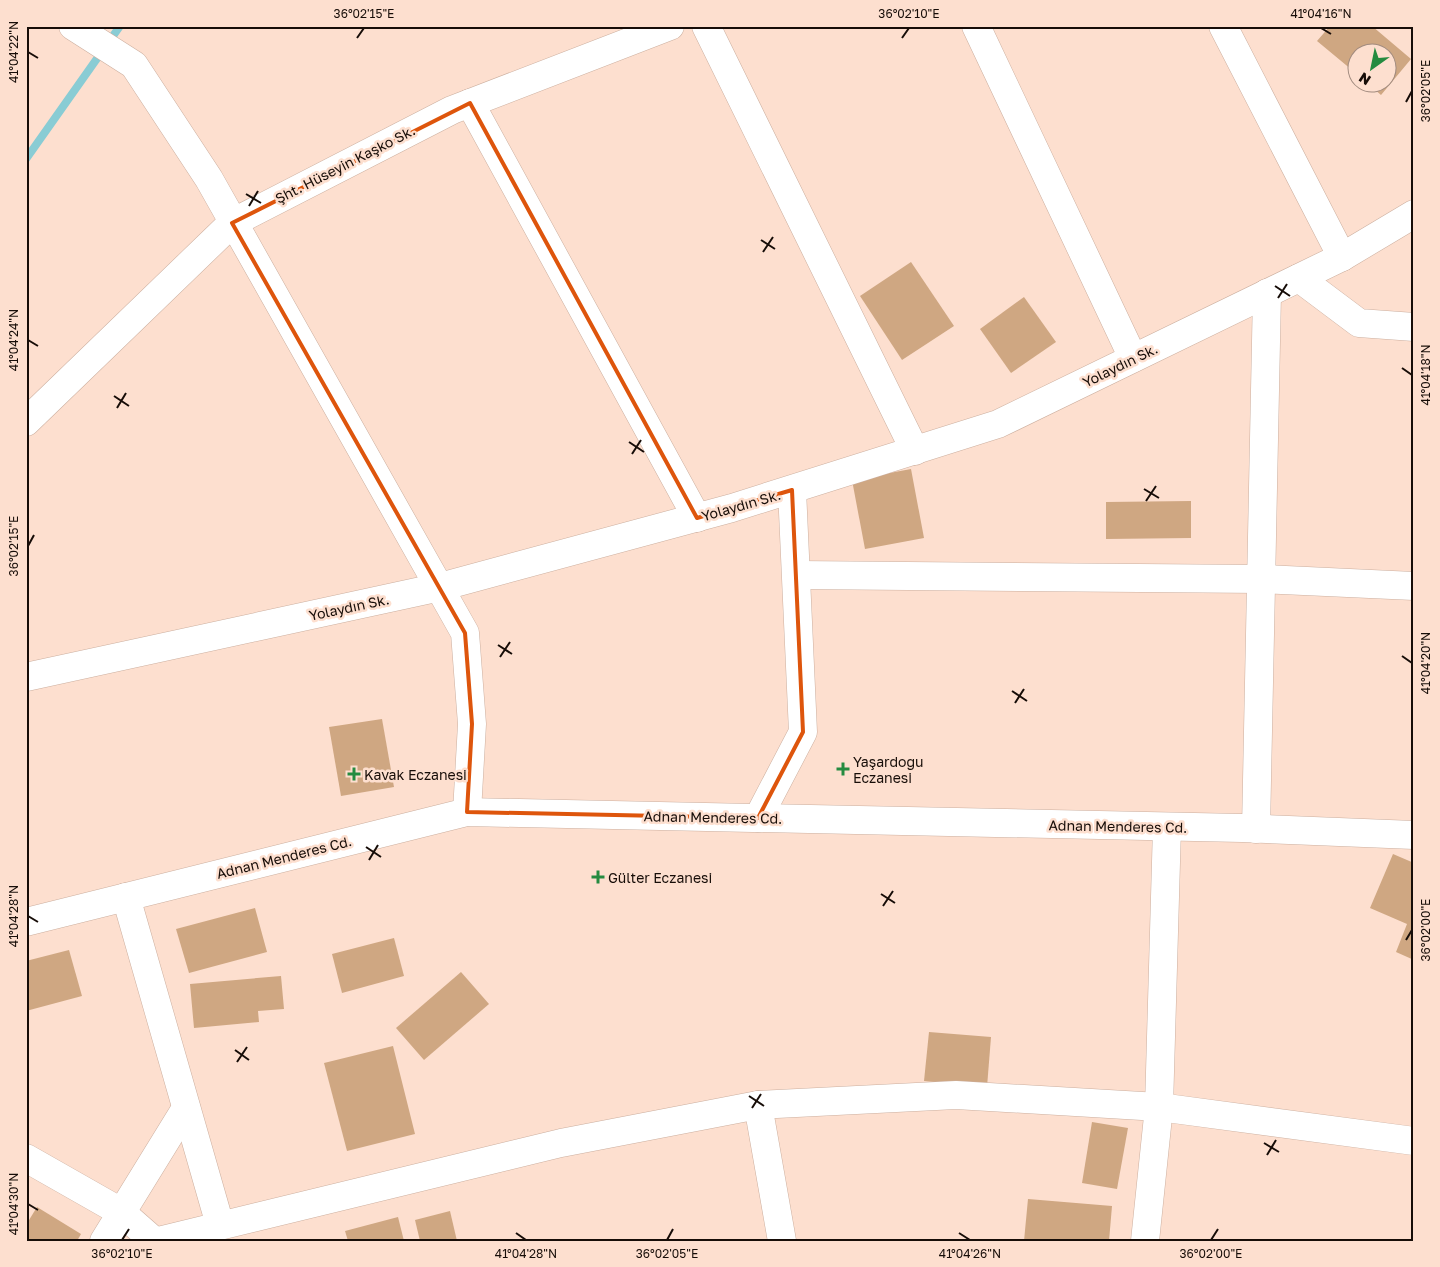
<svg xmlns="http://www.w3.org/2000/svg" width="1440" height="1267" font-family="'Golos Text',sans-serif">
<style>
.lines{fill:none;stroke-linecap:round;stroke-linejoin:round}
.stream{stroke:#89ccd4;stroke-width:8}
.building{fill:#cfa782}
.street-casing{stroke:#ccaf9f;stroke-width:29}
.secondary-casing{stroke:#ccaf9f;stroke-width:29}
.street{stroke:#fff;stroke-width:28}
.secondary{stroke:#fff;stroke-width:28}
.marked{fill:none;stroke:#de550c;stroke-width:4;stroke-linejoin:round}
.ticks{fill:none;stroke:#170d08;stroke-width:2}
.poi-dot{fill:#258b40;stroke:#fddfcf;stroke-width:2}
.labels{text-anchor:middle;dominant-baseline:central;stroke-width:5;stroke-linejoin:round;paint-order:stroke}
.street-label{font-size:14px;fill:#170d08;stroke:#fddfcf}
.poi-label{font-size:14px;fill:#170d08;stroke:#fddfcf;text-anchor:start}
.neatline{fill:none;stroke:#170d08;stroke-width:2}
.ticks-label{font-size:12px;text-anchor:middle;fill:#170d08}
</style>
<rect width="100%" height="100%" fill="#fddfcf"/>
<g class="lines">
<path class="stream" d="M26,159L120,26"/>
</g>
<g class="building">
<path d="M1330,26H1372L1411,59L1381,95L1366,82H1388V52H1358V75L1317,41Z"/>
<path d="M911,262L954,326L902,360L860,296Z"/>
<path d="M1024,297L1056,342L1011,373L980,329Z"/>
<path d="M911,469L924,538L865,549L852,480Z"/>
<path d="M1191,501V538L1106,539V502Z"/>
<path d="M382,719L394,787L341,796L329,727Z"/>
<path d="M1393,854L1414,863V960L1396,952L1407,924L1370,908Z"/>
<path d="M255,908L267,952L189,973L176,929Z"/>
<path d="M394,938L404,976L342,993L332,954Z"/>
<path d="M69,950L82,996L26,1011V961Z"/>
<path d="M461,972L489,1004L424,1060L396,1028Z"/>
<path d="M281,976L284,1009L258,1011L259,1022L194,1028L190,984Z"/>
<path d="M929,1032L991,1037L987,1087L924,1081Z"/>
<path d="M393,1046L415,1134L347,1151L324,1063Z"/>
<path d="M1092,1122L1128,1128L1117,1189L1082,1183Z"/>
<path d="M1028,1199L1112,1206L1109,1241H1024Z"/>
<path d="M37,1207L81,1234L77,1241H26V1225Z"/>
<path d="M450,1211L457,1241H420L415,1220Z"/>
<path d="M398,1217L404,1241H348L345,1231Z"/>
</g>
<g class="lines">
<g class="street-casing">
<g id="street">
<path d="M706,26L915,451"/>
<path d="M976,26L1133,358"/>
<path d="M1223,26L1342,257"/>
<path d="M470,103L697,518"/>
<path d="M1299,278L1359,323L1414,327"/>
<path d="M797,575L1262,579L1414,586"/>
<path d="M26,677L440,587L732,508L998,424L1342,257L1414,214"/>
<path d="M758,818L803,732L792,490"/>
<path d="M1256,829L1267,293"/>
<path d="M126,897L220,1225"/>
<path d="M758,1105L782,1241"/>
<path d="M26,1158L121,1212L154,1241"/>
<path d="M104,1241L186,1108"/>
<path d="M158,1241L561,1143L758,1105L956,1095L1159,1107L1414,1141"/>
<path d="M1145,1241L1159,1107L1167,827"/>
</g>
</g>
<g class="secondary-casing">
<g id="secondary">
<path d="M73,26L134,65L209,179L465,633L472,724L467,812"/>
<path d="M26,422L232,223L452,110L670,26"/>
<path d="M26,922L467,812L1242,828L1414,835"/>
</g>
</g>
<use href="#street" class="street"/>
<use href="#secondary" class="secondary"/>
</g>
<path class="marked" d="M470,103L697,518L792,490L803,732L758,818L467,812L472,724L465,633L232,223Z"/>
<path class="ticks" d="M1321,28L1331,34M357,38L364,28M902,38L909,28M28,52L38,58M1406,102L1412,91M246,194L261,203M249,206L258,191M761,240L775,249M763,252L773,237M1275,286L1290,296M1278,298L1287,284M28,340L38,346M1402,368L1412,375M114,396L129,406M117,408L126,393M629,442L644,452M632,454L641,440M1144,489L1159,498M1146,501L1156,486M28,546L34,535M498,645L512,654M1402,656L1412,663M500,657L510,642M1012,691L1027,701M1015,703L1024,689M366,847L381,857M369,860L378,845M881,894L895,903M883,906L893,891M28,916L38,922M1406,940L1412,930M235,1050L249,1060M237,1062L247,1047M749,1096L764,1106M752,1108L761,1094M1264,1143L1279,1152M1267,1155L1276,1140M28,1204L38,1210M516,1233L526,1240M959,1233L970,1240M122,1240L129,1229M667,1240L673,1229M1211,1240L1218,1229"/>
<g class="poi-dot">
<path d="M840.5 761.5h5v5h5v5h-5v5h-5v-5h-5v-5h5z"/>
<path d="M351.5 766.5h5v5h5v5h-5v5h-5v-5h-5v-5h5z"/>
<path d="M595.5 869.5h5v5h5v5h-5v5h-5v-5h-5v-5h5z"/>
</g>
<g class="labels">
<g class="street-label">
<text transform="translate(345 164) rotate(-27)">Şht. Hüseyin Kaşko Sk.</text>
<text transform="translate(1120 365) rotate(-26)">Yolaydın Sk.</text>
<text transform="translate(741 505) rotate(-16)">Yolaydın Sk.</text>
<text transform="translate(349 607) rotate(-12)">Yolaydın Sk.</text>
<text transform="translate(713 817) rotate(1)">Adnan Menderes Cd.</text>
<text transform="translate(1118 826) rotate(1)">Adnan Menderes Cd.</text>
<text transform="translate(284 857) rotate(-14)">Adnan Menderes Cd.</text>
</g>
<g class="poi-label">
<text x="853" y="761">Yaşardoğu<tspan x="853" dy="16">Eczanesi</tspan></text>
<text x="364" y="774">Kavak Eczanesi</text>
<text x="608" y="877">Gülter Eczanesi</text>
</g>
</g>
<rect width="1440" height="1267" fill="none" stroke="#fddfcf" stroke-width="55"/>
<g transform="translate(1372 68) rotate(213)"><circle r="24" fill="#fddfcf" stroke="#a18b7f"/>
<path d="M0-4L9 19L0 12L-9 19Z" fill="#258b40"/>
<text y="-8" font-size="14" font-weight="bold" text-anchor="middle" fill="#170d08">N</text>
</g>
<rect x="28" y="28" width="1384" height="1212" class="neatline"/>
<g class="ticks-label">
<text x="364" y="18">36°02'15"E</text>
<text x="909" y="18">36°02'10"E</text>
<text x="1321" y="18">41°04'16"N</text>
<text transform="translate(14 52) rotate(-90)" y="4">41°04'22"N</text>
<text transform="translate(1426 91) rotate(-90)" y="4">36°02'05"E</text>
<text transform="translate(14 340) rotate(-90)" y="4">41°04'24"N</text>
<text transform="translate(1426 375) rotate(-90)" y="4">41°04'18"N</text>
<text transform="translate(14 546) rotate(-90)" y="4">36°02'15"E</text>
<text transform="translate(1426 663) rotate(-90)" y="4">41°04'20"N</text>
<text transform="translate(14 916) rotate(-90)" y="4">41°04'28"N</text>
<text transform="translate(1426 930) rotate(-90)" y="4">36°02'00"E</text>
<text transform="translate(14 1204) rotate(-90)" y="4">41°04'30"N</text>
<text x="122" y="1258">36°02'10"E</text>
<text x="526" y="1258">41°04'28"N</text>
<text x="667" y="1258">36°02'05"E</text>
<text x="970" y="1258">41°04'26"N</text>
<text x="1211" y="1258">36°02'00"E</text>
</g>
</svg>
